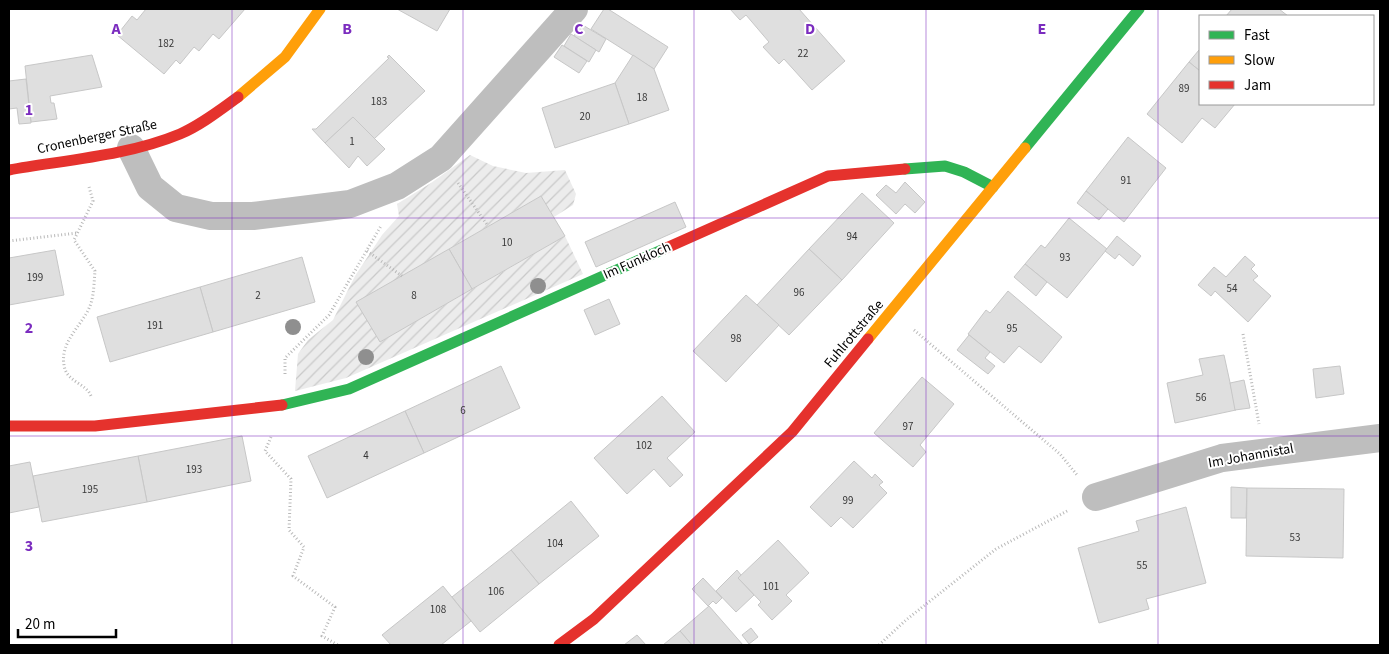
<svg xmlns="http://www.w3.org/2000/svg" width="1389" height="654" font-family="'Source Sans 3',sans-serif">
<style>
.garden{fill:url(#garden-furrows)}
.building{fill:#dfdfdf;stroke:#c7c7c7}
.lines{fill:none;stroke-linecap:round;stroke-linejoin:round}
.path{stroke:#b9b9b9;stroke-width:3;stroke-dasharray:1 2.5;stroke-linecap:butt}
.street{stroke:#bebebe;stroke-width:28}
.fast{stroke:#30b455;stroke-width:11}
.slow{stroke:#ff9f0a;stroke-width:11}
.jam{stroke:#e5322d;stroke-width:11}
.tree{fill:#8f8f8f}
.grid{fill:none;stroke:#7b2cbf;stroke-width:1;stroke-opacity:0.55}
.labels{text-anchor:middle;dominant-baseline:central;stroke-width:4;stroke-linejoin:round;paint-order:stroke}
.number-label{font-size:11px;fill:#383838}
.street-label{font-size:14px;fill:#000;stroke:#fff}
.grid-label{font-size:16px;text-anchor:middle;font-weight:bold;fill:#7b2cbf;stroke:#fff;stroke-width:4;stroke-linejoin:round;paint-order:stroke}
</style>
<defs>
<pattern id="garden-furrows" width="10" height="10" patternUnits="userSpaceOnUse" patternTransform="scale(1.25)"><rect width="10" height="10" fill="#ececec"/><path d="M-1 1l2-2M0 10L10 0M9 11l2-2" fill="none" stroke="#c9c9c9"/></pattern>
</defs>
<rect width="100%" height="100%" fill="#fff"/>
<path class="garden" d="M470,155L493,166L526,173L565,170L576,194L573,205L554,217L541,196L357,302L380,342L565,236L583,274L346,378L295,391L298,354L308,340L333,320L355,276L382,235L399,216L397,204L431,183Z"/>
<g class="building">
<path d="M146,9H245L219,39L213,34L199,51L194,47L180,64L176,60L164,74L117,35L132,16L137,20Z"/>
<path d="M397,9H450L437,31Z"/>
<path d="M604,9H608L668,47L654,69L591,29Z"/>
<path d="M730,9H799L845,61L812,90L784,59L779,64L763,47L769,42L746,15L740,20Z"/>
<path d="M1232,9H1279L1288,16H1226Z"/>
<path d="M581,24L606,39L599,52L574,36Z"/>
<path d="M571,34L596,50L589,62L564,46Z"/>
<path d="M562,45L587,61L579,73L554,57Z"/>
<path d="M1199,50L1200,51V71L1189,62Z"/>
<path d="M92,55L102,87L50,96L51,103H54L57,119L31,122L25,66Z"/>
<path d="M389,55L425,91L374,139L353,117L325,143L312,129H316L389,58L387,57Z"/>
<path d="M633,55L654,69L669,110L629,124L615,83Z"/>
<path d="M1189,62L1200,71V104H1235L1215,128L1202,118L1182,143L1147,114Z"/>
<path d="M26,79L31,123L19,124L17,108L9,109V81Z"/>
<path d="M615,83L629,124L555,148L542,108Z"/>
<path d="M353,117L385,149L367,166L358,156L349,168L325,143Z"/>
<path d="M1128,137L1166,168L1124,222L1086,191Z"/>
<path d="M905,182L925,202L915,213L905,204L896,214L876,195L886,185L896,193Z"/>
<path d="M1086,191L1108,209L1099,220L1077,203Z"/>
<path d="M862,193L894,223L842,280L809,249Z"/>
<path d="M541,196L565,236L472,289L449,249Z"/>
<path d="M675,202L686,227L596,267L585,242Z"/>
<path d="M1069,218L1107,249L1067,298L1025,264L1041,245L1045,248Z"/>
<path d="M1117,236L1141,256L1133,266L1119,254L1115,259L1105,251Z"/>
<path d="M449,249L472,289L380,342L356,302Z"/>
<path d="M809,249L842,280L789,335L757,305Z"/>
<path d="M55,250L64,295L9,305V258Z"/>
<path d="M1245,256L1255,265L1251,269L1258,276L1253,280L1271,296L1248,322L1215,291L1211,296L1198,285L1214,267L1226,277Z"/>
<path d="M302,257L315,302L213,332L200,287Z"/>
<path d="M1025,264L1047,282L1036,296L1014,277Z"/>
<path d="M200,287L213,332L110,362L97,317Z"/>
<path d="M1008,291L1062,337L1041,363L1019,346L1004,363L968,334L986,310L990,313Z"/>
<path d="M746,295L779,325L726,382L693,351Z"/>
<path d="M609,299L620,324L595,335L584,310Z"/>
<path d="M969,335L990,352L985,358L995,366L988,374L957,350Z"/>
<path d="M1224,355L1236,410L1175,423L1167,383L1203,375L1199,359Z"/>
<path d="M501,366L520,408L424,453L405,411Z"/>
<path d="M1340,366L1344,394L1316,398L1313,369Z"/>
<path d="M922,377L954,404L920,445L926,452L913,467L874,433Z"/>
<path d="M1244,380L1250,408L1235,410L1230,383Z"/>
<path d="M662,396L695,432L667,458L683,475L670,487L654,469L627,494L594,458Z"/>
<path d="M405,411L424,453L327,498L308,456Z"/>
<path d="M242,436L251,481L147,502L138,456Z"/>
<path d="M138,456L147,502L42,522L33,476Z"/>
<path d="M854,461L872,478L875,474L883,482L879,485L887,493L853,528L841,517L831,527L810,507Z"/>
<path d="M30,462L39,507L9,513V466Z"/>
<path d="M1231,487L1247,488L1246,518H1231Z"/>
<path d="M1247,488L1344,489L1343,558L1246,556Z"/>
<path d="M571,501L599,536L539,584L511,550Z"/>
<path d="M1186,507L1206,583L1146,599L1149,609L1099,623L1078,548L1139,531L1136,521Z"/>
<path d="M778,540L809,573L786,595L792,601L772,620L758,605L761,602L738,578Z"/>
<path d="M511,550L539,584L480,632L452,597Z"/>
<path d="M737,570L741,575L738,578L754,595L736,612L716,591Z"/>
<path d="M703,578L722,598L716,604L713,601L708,606L692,589Z"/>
<path d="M443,586L471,621L441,645H391L382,635Z"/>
<path d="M709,606L743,645H692L680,631Z"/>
<path d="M751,628L758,637L749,644L742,635Z"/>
<path d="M680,631L692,645H663Z"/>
<path d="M637,635L646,645H624Z"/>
</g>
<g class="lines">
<g class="path">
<path d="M458,183L488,226"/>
<path d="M89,187L93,201L74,240L95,271C94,282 94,296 90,306C82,326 60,341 64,365C66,382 86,383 91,396"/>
<path d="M9,241L77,233"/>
<path d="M367,251L402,276"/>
<path d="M914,330L1060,454L1077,475"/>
<path d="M1243,334L1259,424"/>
<path d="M285,374V358L329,315L381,226"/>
<path d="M271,437L265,451L291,479L289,530L304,547L293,576L335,607L322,636L338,645"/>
<path d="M879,645L906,620L996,549L1069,510"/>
</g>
<g class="street">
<path d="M131,148L150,187L176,208L211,216H253L350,204L397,186L441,158L574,9"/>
<path d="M1096,497L1222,458L1380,438"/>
</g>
<g class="fast">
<path d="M1025,148L1139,9"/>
<path d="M905,169L945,166L964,172L993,187"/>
<path d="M282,405L349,389L664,249"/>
</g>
<g class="slow">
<path d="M238,97L285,57L320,9"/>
<path d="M868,339L1025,148"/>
</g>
<g class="jam">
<path d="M9,170C65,160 127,156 180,134C201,125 220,110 238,97"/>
<path d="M664,249L828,176L905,169"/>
<path d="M9,426H95L282,405"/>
<path d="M559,645L594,619L792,432L868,339"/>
</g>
</g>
<g class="tree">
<circle cx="538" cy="286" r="8"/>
<circle cx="293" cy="327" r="8"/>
<circle cx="366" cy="357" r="8"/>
</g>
<path class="grid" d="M232,9V645M463,9V645M694,9V645M926,9V645M1158,9V645M9,218H1380M9,436H1380"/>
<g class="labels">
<g class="number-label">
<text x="166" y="43">182</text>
<text x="803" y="53">22</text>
<text x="1184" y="88">89</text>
<text x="642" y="97">18</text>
<text x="379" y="101">183</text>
<text x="585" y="116">20</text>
<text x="352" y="141">1</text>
<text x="1126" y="180">91</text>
<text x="852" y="236">94</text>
<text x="507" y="242">10</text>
<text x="1065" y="257">93</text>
<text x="35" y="277">199</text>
<text x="1232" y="288">54</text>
<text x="799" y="292">96</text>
<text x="258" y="295">2</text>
<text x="414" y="295">8</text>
<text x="155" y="325">191</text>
<text x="1012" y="328">95</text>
<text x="736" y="338">98</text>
<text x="1201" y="397">56</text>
<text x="463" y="410">6</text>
<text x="908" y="426">97</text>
<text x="644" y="445">102</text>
<text x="366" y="455">4</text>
<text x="194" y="469">193</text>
<text x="90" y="489">195</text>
<text x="848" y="500">99</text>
<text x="1295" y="537">53</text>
<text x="555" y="543">104</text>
<text x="1142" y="565">55</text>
<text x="771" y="586">101</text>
<text x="496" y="591">106</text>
<text x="438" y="609">108</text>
</g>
<g class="street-label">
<text transform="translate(97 137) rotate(-12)">Cronenberger Straße</text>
<text transform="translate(637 261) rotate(-24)">Im Funkloch</text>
<text transform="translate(854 334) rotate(-50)">Fuhlrottstraße</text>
<text transform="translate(1251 456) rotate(-10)">Im Johannistal</text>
</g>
</g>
<g class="grid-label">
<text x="116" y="34">A</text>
<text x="347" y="34">B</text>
<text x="579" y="34">C</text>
<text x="810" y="34">D</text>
<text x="1042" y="34">E</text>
<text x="29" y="115">1</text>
<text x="29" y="333">2</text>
<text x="29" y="551">3</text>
</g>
<rect width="1389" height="654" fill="none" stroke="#000000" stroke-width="20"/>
<rect x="1199" y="15" width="175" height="90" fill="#ffffff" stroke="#999999"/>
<rect x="1209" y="31" width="25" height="8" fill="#30b455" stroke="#999999"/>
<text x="1244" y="40" font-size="15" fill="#000000">Fast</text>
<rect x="1209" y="56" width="25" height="8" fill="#ff9f0a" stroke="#999999"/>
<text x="1244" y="65" font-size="15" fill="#000000">Slow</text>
<rect x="1209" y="81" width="25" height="8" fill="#e5322d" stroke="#999999"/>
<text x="1244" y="90" font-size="15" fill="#000000">Jam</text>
<path d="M18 629v8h98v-8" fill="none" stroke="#000000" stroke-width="2.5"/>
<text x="25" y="629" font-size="15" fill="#000000" stroke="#ffffff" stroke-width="4" paint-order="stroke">20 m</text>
</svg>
